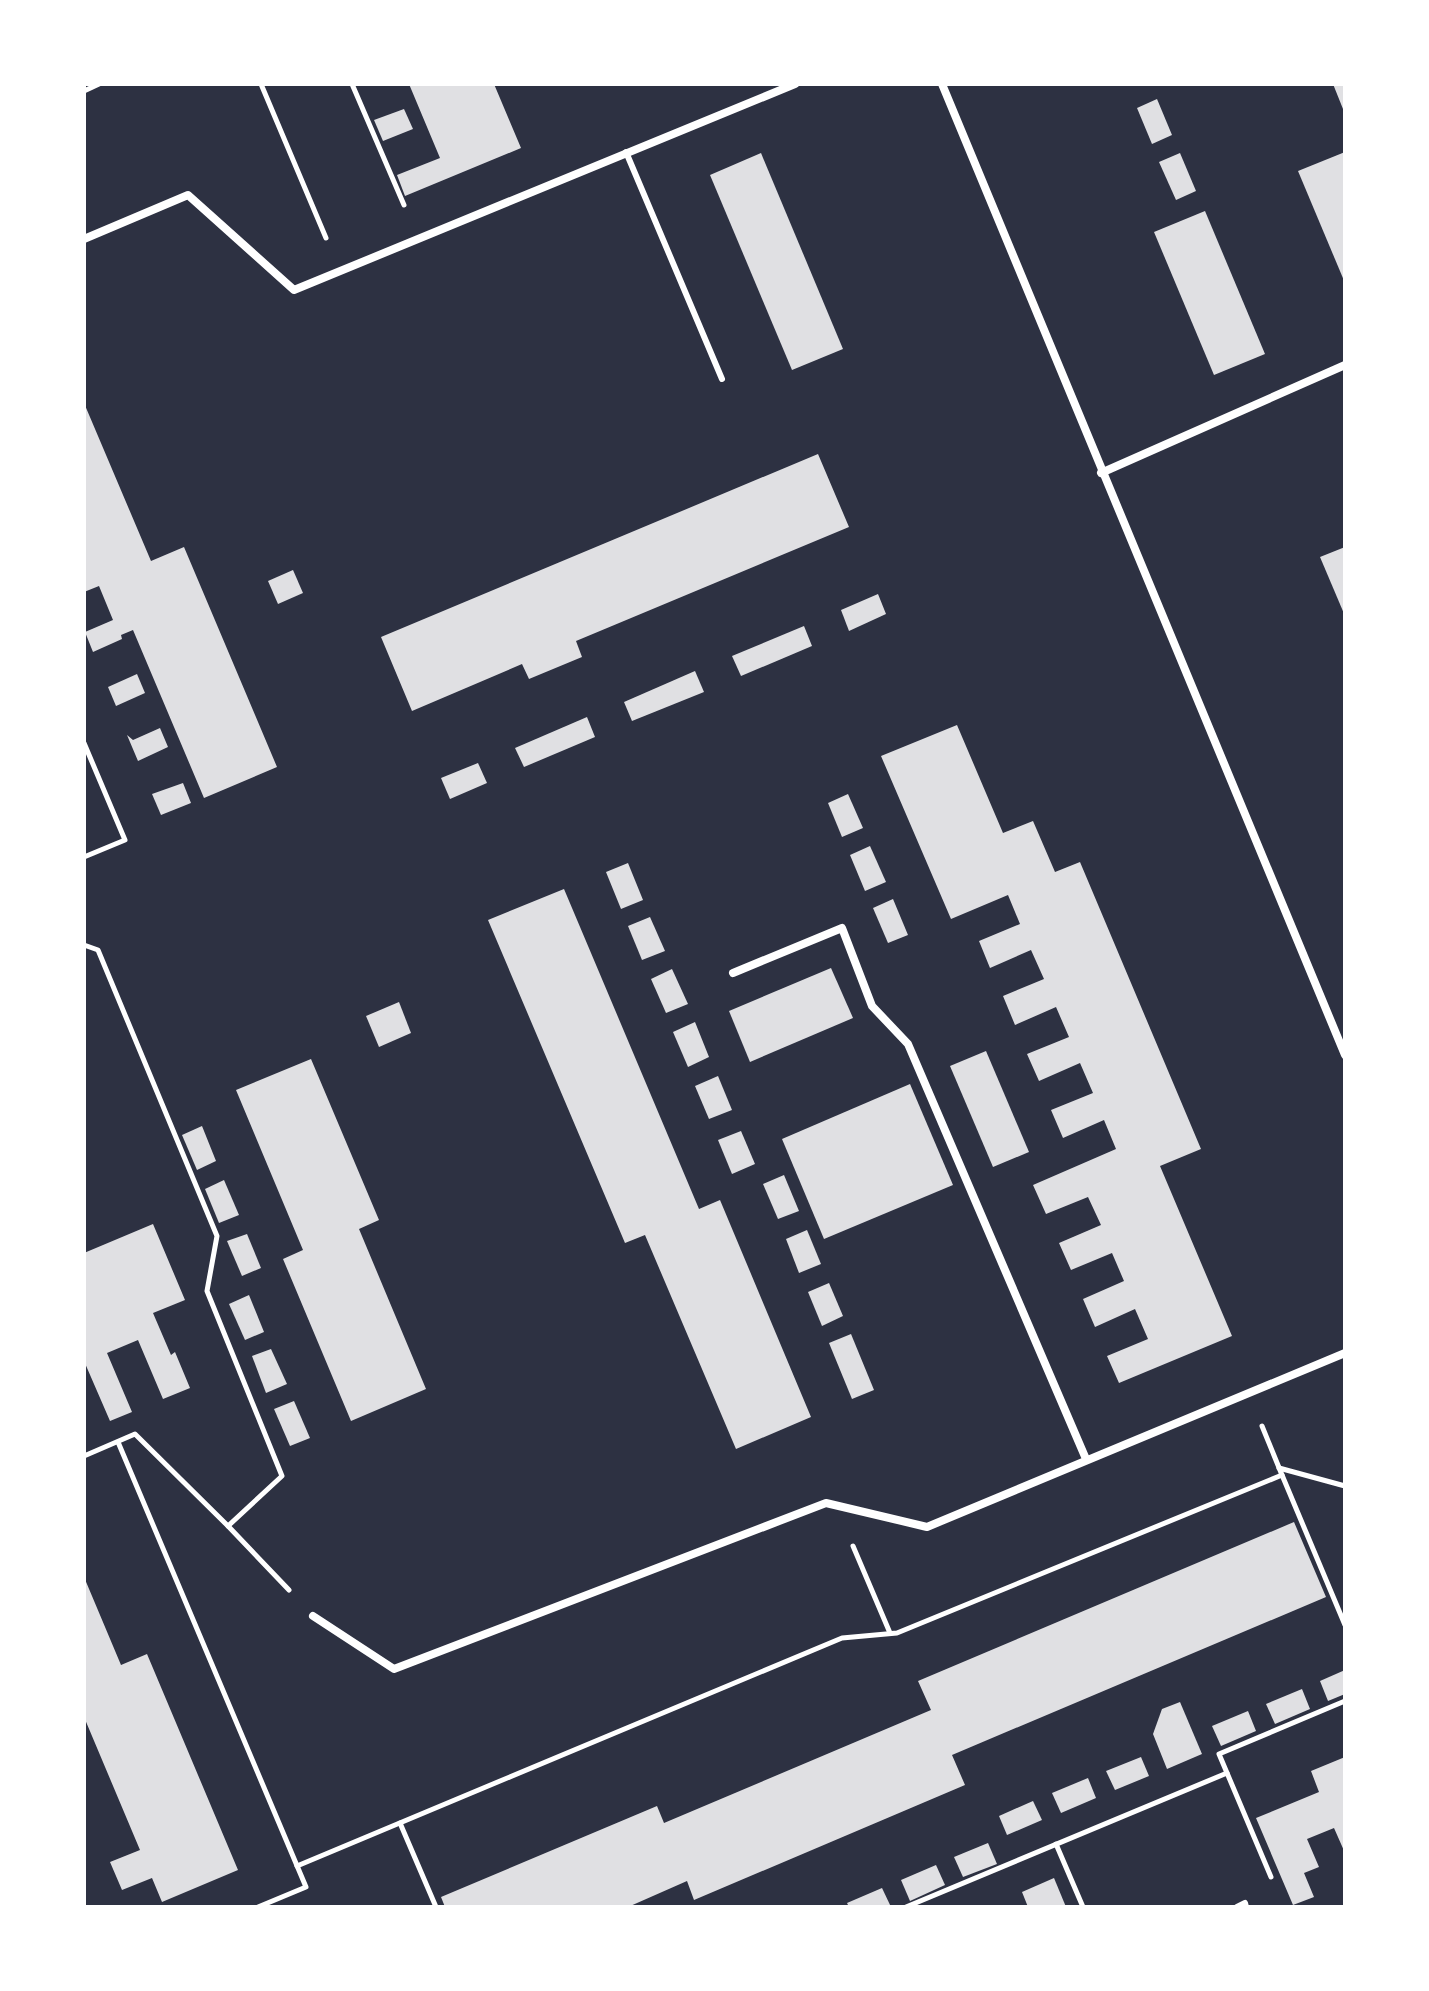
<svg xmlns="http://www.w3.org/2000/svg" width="1429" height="1991" font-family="Signika,sans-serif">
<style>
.building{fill:#e0e0e3}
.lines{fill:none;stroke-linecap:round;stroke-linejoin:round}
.path{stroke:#fff;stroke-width:5}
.service{stroke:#fff;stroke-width:6}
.minor{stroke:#fff;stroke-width:8}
</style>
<rect width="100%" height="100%" fill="#2d3142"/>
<g class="building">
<path d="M409,84H494L521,148L405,196L397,175L440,158Z"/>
<path d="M1333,84H1345V114Z"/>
<path d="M1157,99L1172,135L1152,144L1137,108Z"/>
<path d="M404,109L413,129L383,141L374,120Z"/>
<path d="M1345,152V283L1298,171Z"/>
<path d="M761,153L843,349L792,370L710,175Z"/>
<path d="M1180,153L1196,191L1176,200L1159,162Z"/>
<path d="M1205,211L1265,354L1214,375L1154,232Z"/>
<path d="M84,403L151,561L184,547L277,767L204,798L133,630L121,635L122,639L93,652L85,632L113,620L99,586L84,592Z"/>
<path d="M818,454L849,527L576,641L582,657L529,679L522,664L412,711L381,637Z"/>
<path d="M1345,547V616L1320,557Z"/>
<path d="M293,570L303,593L278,604L268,581Z"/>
<path d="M878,594L886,614L849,631L841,610Z"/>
<path d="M804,626L812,646L741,676L732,656Z"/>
<path d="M695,671L704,692L632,721L624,702Z"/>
<path d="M137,674L145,693L116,706L108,687Z"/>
<path d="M587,717L595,737L524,767L515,748Z"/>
<path d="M957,725L1003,833L1033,821L1055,872L1080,862L1201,1149L1160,1166L1232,1336L1119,1383L1107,1356L1148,1339L1135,1309L1095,1327L1083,1299L1124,1281L1112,1253L1071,1270L1059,1243L1101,1225L1088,1197L1046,1214L1033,1185L1116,1149L1104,1120L1063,1138L1051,1110L1093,1093L1080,1063L1039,1081L1027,1054L1069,1037L1056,1007L1015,1025L1003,996L1044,979L1031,950L990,968L979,941L1020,924L1008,895L951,919L881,756Z"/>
<path d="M160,728L168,747L138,761L127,735L133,740Z"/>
<path d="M478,763L487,783L450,799L441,778Z"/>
<path d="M183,783L191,803L161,815L152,794Z"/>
<path d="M848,794L863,828L842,837L828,803Z"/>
<path d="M870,846L886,882L865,891L850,855Z"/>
<path d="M628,863L643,900L621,909L606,872Z"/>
<path d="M564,889L699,1209L720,1200L811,1417L736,1449L645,1235L625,1243L488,920Z"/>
<path d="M893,899L908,935L888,943L873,908Z"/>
<path d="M650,917L665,951L642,960L628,926Z"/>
<path d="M831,968L853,1018L750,1062L729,1011Z"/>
<path d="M672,969L688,1004L666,1013L651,979Z"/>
<path d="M399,1002L411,1033L379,1047L366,1016Z"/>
<path d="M695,1022L709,1057L688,1067L673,1032Z"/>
<path d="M986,1051L1029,1152L993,1167L950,1066Z"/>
<path d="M311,1059L379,1220L359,1229L426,1389L351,1421L283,1259L303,1250L236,1090Z"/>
<path d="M718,1076L732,1110L709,1119L695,1086Z"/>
<path d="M910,1084L953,1185L824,1239L782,1139Z"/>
<path d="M202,1126L216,1161L197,1170L182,1135Z"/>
<path d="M741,1131L755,1164L732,1174L718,1140Z"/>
<path d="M784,1175L799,1211L778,1219L763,1184Z"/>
<path d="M224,1180L239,1215L219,1223L205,1189Z"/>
<path d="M153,1224L185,1300L153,1313L171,1355L175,1352L190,1388L163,1399L138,1340L107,1353L132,1412L110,1421L84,1361V1253Z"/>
<path d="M807,1230L821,1264L799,1273L786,1239Z"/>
<path d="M247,1234L261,1268L242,1276L227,1241Z"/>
<path d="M829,1283L843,1316L822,1326L808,1292Z"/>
<path d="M249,1295L264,1332L245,1340L229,1304Z"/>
<path d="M851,1334L874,1390L852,1399L829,1343Z"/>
<path d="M271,1349L287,1384L266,1393L252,1356Z"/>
<path d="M294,1401L310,1438L290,1446L274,1409Z"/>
<path d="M1294,1522L1326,1597L952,1755L965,1785L694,1900L687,1881L628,1907H445L441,1897L657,1806L664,1823L931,1710L918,1681Z"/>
<path d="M84,1577L121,1665L147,1654L238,1870L162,1902L152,1878L122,1890L110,1862L140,1850L84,1717Z"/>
<path d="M1345,1670V1694L1328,1701L1320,1681Z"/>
<path d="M1302,1689L1310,1709L1275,1724L1266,1704Z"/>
<path d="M1180,1702L1202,1754L1167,1769L1153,1734L1162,1709Z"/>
<path d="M1248,1711L1256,1731L1221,1746L1212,1726Z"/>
<path d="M1141,1757L1149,1776L1115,1790L1106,1771Z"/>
<path d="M1345,1757V1853L1334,1828L1307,1839L1319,1867L1304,1873L1314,1897L1293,1905L1256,1818L1319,1792L1311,1771Z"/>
<path d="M1088,1778L1096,1798L1061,1813L1052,1793Z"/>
<path d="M1033,1801L1042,1820L1007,1835L999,1816Z"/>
<path d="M988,1843L997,1864L963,1877L954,1857Z"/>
<path d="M936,1865L945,1885L910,1901L901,1880Z"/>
<path d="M1054,1878L1066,1907H1028L1022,1892Z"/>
<path d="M882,1888L891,1907H849L847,1903Z"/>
</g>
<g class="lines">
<g class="path">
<path d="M261,84L326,238"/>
<path d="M352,84L404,205"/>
<path d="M84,91L99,84"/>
<path d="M84,743L125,840L84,857"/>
<path d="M84,945L98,950L217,1236L207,1291L282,1476L228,1526"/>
<path d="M118,1442L306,1887L258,1907"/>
<path d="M84,1456L135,1434L228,1526L289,1590"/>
<path d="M1279,1468L1345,1486"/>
<path d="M1282,1475L1345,1625"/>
<path d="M853,1546L890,1633"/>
<path d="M400,1823L436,1907"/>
<path d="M1056,1844L1083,1907"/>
<path d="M297,1866L842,1638L897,1633L1282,1475L1262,1426"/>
<path d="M1271,1877L1219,1754L1345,1701"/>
<path d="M906,1907L1227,1773"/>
</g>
<g class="service">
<path d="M626,152L722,379"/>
<path d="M1237,1907L1245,1903L1246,1907"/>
</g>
<g class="minor">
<path d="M942,84L1345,1055"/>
<path d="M84,239L188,195L294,290L795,84"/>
<path d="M1101,473L1345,365"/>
<path d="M733,973L842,928L872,1006L908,1044L1086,1459"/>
<path d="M313,1616L394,1669L826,1503L927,1527L1345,1353"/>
</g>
</g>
<rect width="1429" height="1991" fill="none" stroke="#ffffff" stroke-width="172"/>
</svg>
